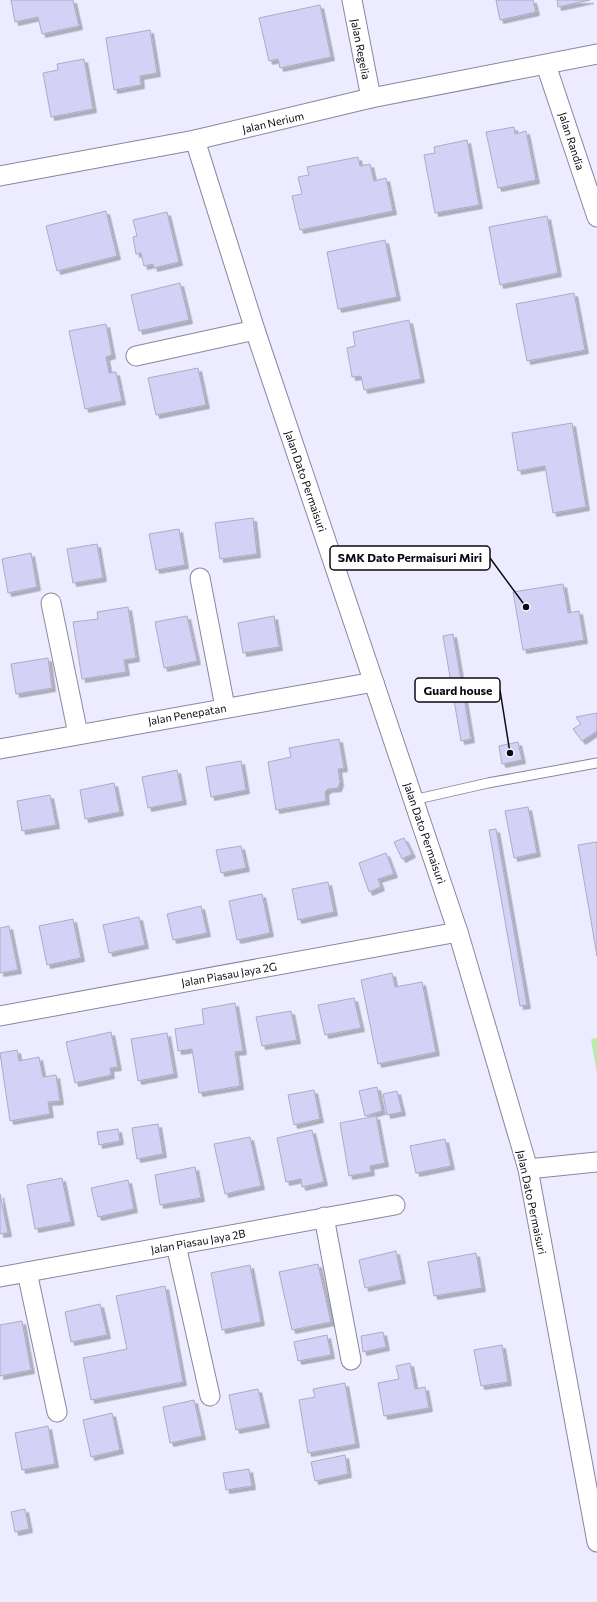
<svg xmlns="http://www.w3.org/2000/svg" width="597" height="1602" font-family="Commissioner,sans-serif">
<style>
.green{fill:#b7edab}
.building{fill:#d4d1f6;stroke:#adabc3;filter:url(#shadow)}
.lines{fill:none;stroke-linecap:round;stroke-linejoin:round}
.lane-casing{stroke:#89879e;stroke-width:11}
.street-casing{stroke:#89879e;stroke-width:21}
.lane{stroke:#fff;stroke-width:9}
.street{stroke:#fff;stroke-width:19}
.labels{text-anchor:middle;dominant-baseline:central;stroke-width:3.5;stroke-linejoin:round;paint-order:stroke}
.street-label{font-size:11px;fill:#0b0a12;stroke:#fff}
.leader{fill:none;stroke:#0b0a12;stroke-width:1.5}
.callout-dot{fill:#0b0a12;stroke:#fff;stroke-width:1.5}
.callout{fill:#fff;stroke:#0b0a12;stroke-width:1.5}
.callout-label{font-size:12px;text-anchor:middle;font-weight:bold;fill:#0b0a12}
</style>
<defs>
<filter id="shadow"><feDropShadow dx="3.5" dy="3.5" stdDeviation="0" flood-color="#0004"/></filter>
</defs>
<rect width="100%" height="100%" fill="#ecebff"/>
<path class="green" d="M597,1038V1074L591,1039Z"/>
<g class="building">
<path d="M11,0H73L79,26L42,34L38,17L15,22Z"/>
<path d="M496,0H533L536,12L500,20Z"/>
<path d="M557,0H590L558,7Z"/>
<path d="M320,5L331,57L280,68L278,59L269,61L259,18Z"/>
<path d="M150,30L157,73L140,76L141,85L114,90L106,38Z"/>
<path d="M84,59L93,109L51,117L43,73L58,70L57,64Z"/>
<path d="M514,127L515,134L526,131L536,180L498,188L486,132Z"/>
<path d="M467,140L479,205L435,213L424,155L435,153L434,147Z"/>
<path d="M358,157L360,166L370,164L374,181L386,178L393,211L300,230L292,196L302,194L298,177L309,175L307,167Z"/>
<path d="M106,211L117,256L57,271L46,226Z"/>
<path d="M167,212L179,262L154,268L153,264L144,266L141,253L136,254L133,237L137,236L133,220Z"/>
<path d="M547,216L558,273L500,285L489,227Z"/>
<path d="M385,240L397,297L338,309L327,252Z"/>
<path d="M180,283L189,320L139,331L131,295Z"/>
<path d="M574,293L585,350L527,361L516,304Z"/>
<path d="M409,320L421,379L364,390L361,376L352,377L347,348L355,346L353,332Z"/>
<path d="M106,324L112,355L106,357L109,373L116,372L122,401L85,409L69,331Z"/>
<path d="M198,368L206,405L156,415L148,378Z"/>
<path d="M572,423L586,507L553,513L545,466L518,471L512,433Z"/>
<path d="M253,518L257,554L220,559L215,523Z"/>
<path d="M179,529L185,565L156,570L149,534Z"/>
<path d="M97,544L103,578L73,583L67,549Z"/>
<path d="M31,553L37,587L8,593L2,559Z"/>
<path d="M563,584L568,613L579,611L584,640L523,650L513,592Z"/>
<path d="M128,607L136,658L124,660L126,672L82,679L73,622L98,619L97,612Z"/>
<path d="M187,616L197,661L164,668L155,622Z"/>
<path d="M274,616L279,647L243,653L238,623Z"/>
<path d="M453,634L471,739L461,741L443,636Z"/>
<path d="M48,658L52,688L16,694L11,664Z"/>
<path d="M597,713V731L582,741L573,729L581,724L576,717Z"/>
<path d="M339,739L344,768L338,769L340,782L338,788L328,789L325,792L326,801L276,810L268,762L291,757L289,748Z"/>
<path d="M518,742L522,760L502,764L499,746Z"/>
<path d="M241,761L246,790L211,797L206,767Z"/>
<path d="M177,770L183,801L148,808L142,777Z"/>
<path d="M114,783L120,812L85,819L80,790Z"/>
<path d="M50,795L56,825L22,831L17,801Z"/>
<path d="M528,807L537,853L514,858L505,811Z"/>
<path d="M496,829L527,1005L520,1006L489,830Z"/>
<path d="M404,838L412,854L402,859L394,842Z"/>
<path d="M597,842V956L578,845Z"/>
<path d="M241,846L246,868L221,873L216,850Z"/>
<path d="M386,853L394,874L378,879L381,887L369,892L359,863Z"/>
<path d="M328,882L334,912L298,920L292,889Z"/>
<path d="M262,894L270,933L237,940L229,901Z"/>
<path d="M201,906L207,933L173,940L167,914Z"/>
<path d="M139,917L145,945L109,953L103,925Z"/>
<path d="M73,919L81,958L47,965L39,926Z"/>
<path d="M9,926L18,970L0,973V928Z"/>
<path d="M392,973L395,987L422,982L436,1052L378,1064L361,980Z"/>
<path d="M354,998L361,1028L325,1035L318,1005Z"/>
<path d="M235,1003L243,1051L235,1052L240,1086L199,1093L192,1049L178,1051L175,1029L204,1024L202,1009Z"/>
<path d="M291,1011L297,1040L262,1046L256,1017Z"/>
<path d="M111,1032L118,1067L110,1068L111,1075L75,1083L66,1042Z"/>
<path d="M167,1033L174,1074L138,1081L131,1039Z"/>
<path d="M17,1050L19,1061L39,1057L43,1077L56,1075L60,1101L48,1102L50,1114L10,1121L0,1053Z"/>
<path d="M377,1087L382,1111L365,1116L359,1091Z"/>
<path d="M314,1090L320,1119L294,1125L288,1095Z"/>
<path d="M397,1091L402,1112L387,1115L383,1094Z"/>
<path d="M376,1116L385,1163L370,1166L371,1172L349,1176L340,1123Z"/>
<path d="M158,1124L163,1154L137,1159L132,1128Z"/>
<path d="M118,1129L120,1141L99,1145L97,1132Z"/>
<path d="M312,1130L324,1182L302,1187L301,1179L286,1182L277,1138Z"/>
<path d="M250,1137L261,1186L225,1194L214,1144Z"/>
<path d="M445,1139L451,1166L416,1173L410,1146Z"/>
<path d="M195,1167L201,1198L160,1205L155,1175Z"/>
<path d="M62,1178L71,1222L35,1229L27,1185Z"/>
<path d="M128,1180L134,1209L98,1217L91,1188Z"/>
<path d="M0,1194L8,1233L0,1234Z"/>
<path d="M396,1251L402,1280L365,1288L359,1260Z"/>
<path d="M476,1253L482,1288L434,1296L428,1262Z"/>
<path d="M318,1264L331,1322L292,1330L279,1272Z"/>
<path d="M250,1265L261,1322L222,1330L211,1273Z"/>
<path d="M165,1286L183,1382L91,1400L83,1358L127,1349L116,1296Z"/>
<path d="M100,1304L107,1335L71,1342L65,1312Z"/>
<path d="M22,1321L31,1370L0,1376V1325Z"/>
<path d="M383,1332L386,1347L363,1352L361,1336Z"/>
<path d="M327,1335L331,1355L298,1361L294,1342Z"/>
<path d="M502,1345L508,1382L481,1386L474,1350Z"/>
<path d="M410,1363L415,1389L425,1387L429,1408L384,1416L378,1383L399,1379L396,1366Z"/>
<path d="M345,1383L356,1444L308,1453L299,1400L315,1397L313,1389Z"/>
<path d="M258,1389L266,1424L236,1430L229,1395Z"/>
<path d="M194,1400L202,1436L170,1443L163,1407Z"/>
<path d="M112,1413L120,1450L91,1457L83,1420Z"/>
<path d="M48,1426L55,1464L22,1470L15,1433Z"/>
<path d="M345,1455L348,1474L315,1481L311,1462Z"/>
<path d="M249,1469L252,1486L226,1490L223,1473Z"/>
<path d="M25,1509L29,1529L15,1532L11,1512Z"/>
</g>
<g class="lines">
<g class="lane-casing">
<path id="lane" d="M413,800L488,783L597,763"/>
</g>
<g class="street-casing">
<g id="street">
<path d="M352,0L371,98"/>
<path d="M546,65L597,217"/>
<path d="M195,140L255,330L458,932L528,1169L597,1542"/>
<path d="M0,176L195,140L371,98L597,54"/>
<path d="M136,356L255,330"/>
<path d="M200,578L225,707"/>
<path d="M51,603L78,734"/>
<path d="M0,749L374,682"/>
<path d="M0,1016L458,932"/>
<path d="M528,1169L597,1162"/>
<path d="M324,1217L351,1360"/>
<path d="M176,1245L210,1396"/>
<path d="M27,1272L57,1412"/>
<path d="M0,1277L395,1205"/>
</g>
</g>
<use href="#lane" class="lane"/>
<use href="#street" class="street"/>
</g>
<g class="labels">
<g class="street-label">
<text transform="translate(361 49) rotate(79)">Jalan Regelia</text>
<text transform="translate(273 122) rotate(-13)">Jalan Nerium</text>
<text transform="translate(572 141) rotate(72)">Jalan Randia</text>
<text transform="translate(306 481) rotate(71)">Jalan Dato Permaisuri</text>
<text transform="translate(187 714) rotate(-10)">Jalan Penepatan</text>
<text transform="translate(425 833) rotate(71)">Jalan Dato Permaisuri</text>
<text transform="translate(229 974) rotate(-10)">Jalan Piasau Jaya 2G</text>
<text transform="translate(532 1202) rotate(78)">Jalan Dato Permaisuri</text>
<text transform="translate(198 1241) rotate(-10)">Jalan Piasau Jaya 2B</text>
</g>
</g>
<path class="leader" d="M526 607L490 558M510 753L500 690"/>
<g class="callout-dot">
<circle cx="526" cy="607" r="4"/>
<circle cx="510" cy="753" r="4"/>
</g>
<g class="callout">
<rect x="330" y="546" width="160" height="24" rx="4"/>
<rect x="415" y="678" width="85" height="24" rx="4"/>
</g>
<g class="callout-label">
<text x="410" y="562">SMK Dato Permaisuri Miri</text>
<text x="458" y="695">Guard house</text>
</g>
</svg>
